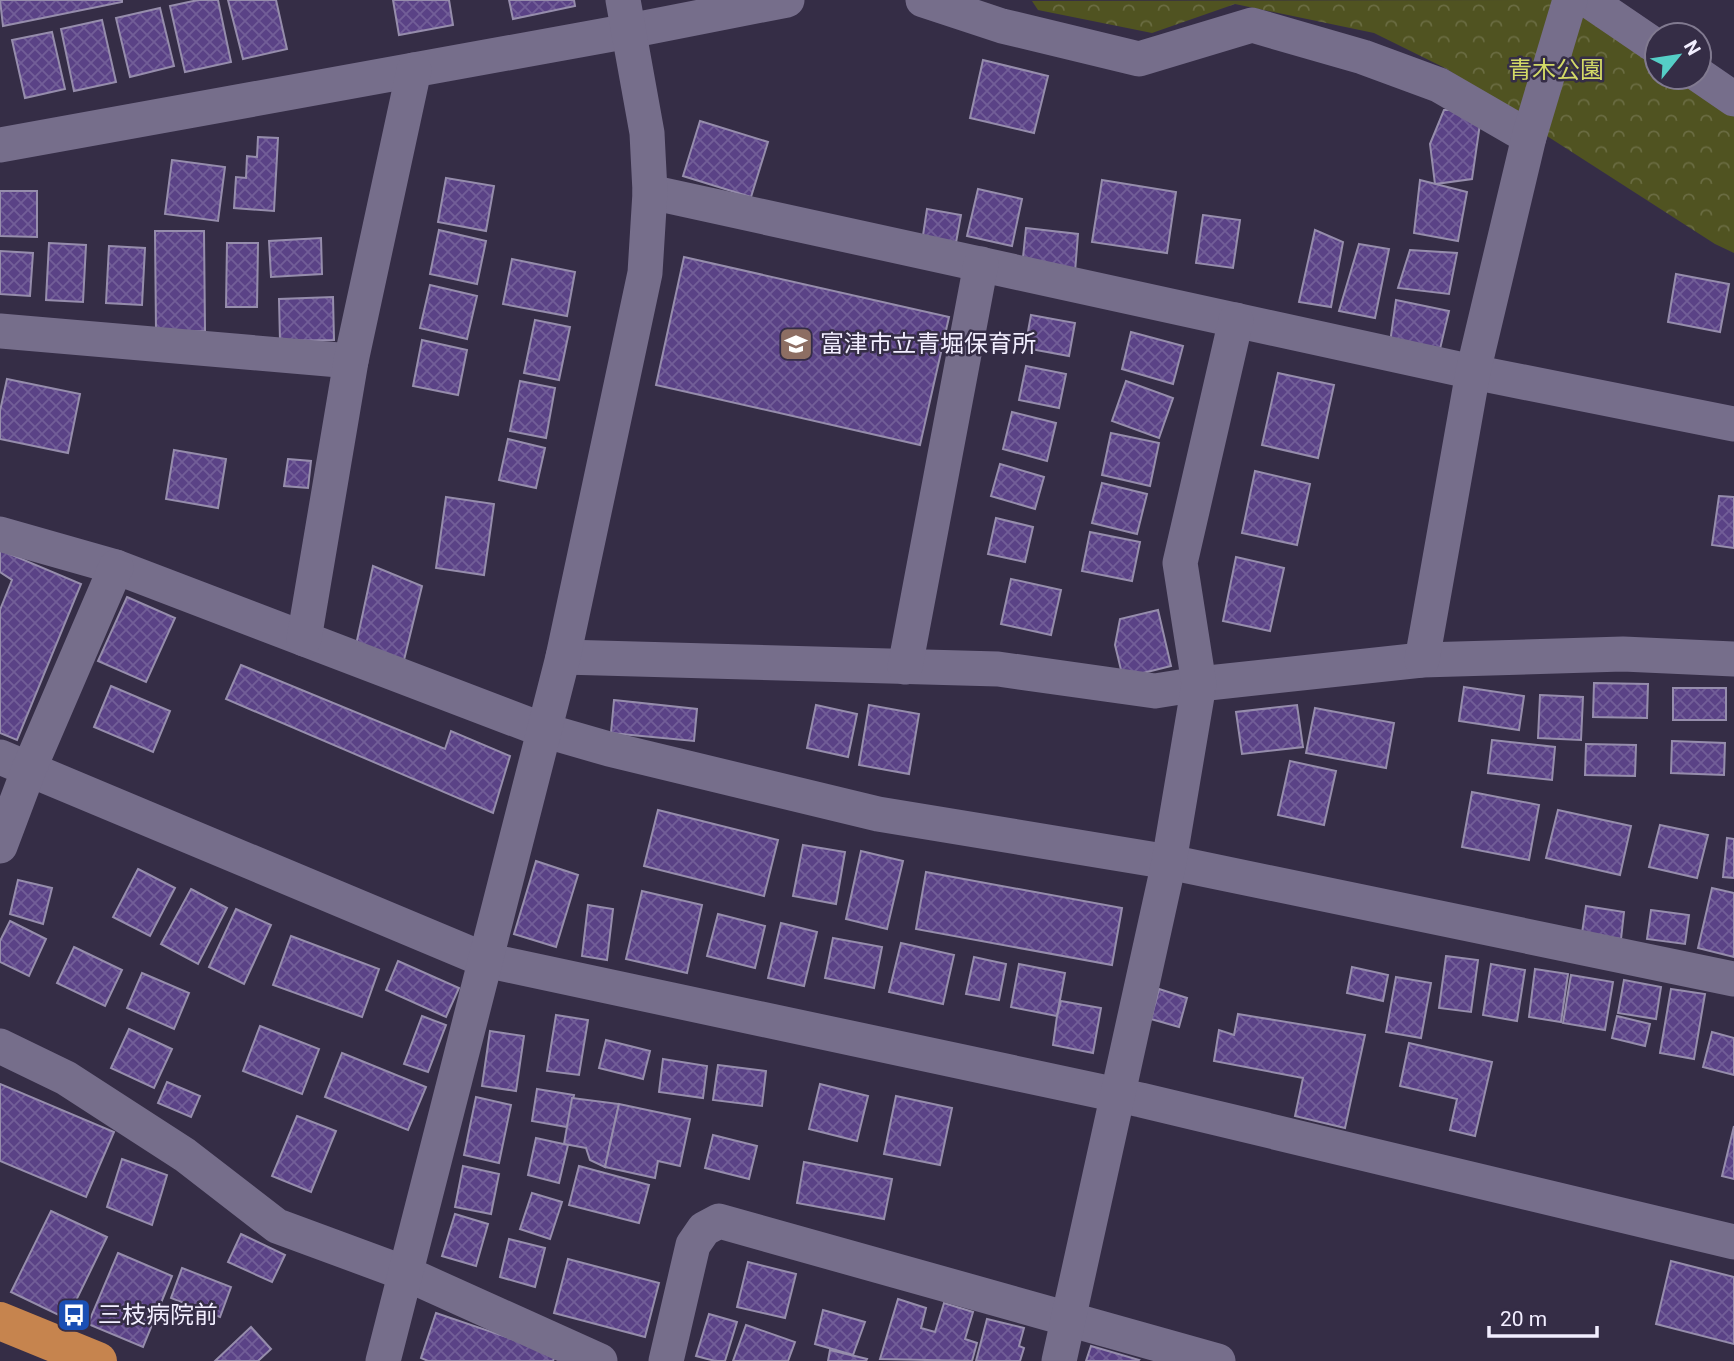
<svg xmlns="http://www.w3.org/2000/svg" width="1734" height="1361" font-family="Roboto,'Noto Sans JP',sans-serif">
<style>
.park{fill:url(#park-crowns)}
.building{fill:url(#building-cross-hatch);stroke:#968dac;stroke-width:2}
.lines{fill:none;stroke-linecap:round;stroke-linejoin:round}
.minor{stroke:#766e8b;stroke-width:35}
.highway{stroke:#c6844e;stroke-width:38}
.labels{text-anchor:middle;dominant-baseline:central;stroke-width:5;stroke-linejoin:round;paint-order:stroke}
.park-label{font-size:24px;fill:#d3da67;stroke:#352d46}
.poi-label{font-size:24px;fill:#f2eeff;stroke:#352d46;text-anchor:start}
</style>
<defs>
<pattern id="park-crowns" width="20" height="18" patternUnits="userSpaceOnUse" patternTransform="scale(1.75)"><rect width="20" height="18" fill="#505321"/><path d="M2 6a3 3 0 1 1 6 0M12 15a3 3 0 1 1 6 0" fill="none" stroke="#6a6c42"/></pattern>
<pattern id="building-cross-hatch" width="8" height="8" patternUnits="userSpaceOnUse" patternTransform="scale(1.75)"><rect width="8" height="8" fill="#5a4286"/><path d="M0 0l8 8M0 8l8-8" fill="none" stroke="#725e98"/></pattern>
</defs>
<rect width="100%" height="100%" fill="#352d46"/>
<path class="park" d="M1562,0L1657,62V77H1680L1734,112V253L1715,244L1522,120L1447,69L1374,33L1235,4L1152,33L1038,10L1032,1Z"/>
<g class="building">
<path d="M0,0H122V2L3,26Z"/>
<path d="M198,0H218L231,62L185,72L170,6Z"/>
<path d="M228,0H276L287,49L243,59Z"/>
<path d="M393,0H449L453,25L399,35Z"/>
<path d="M509,0H574L575,6L513,19Z"/>
<path d="M160,8L174,66L130,77L116,18Z"/>
<path d="M102,20L116,82L74,91L61,29Z"/>
<path d="M52,32L65,89L25,98L12,40Z"/>
<path d="M983,60L1048,76L1034,133L970,118Z"/>
<path d="M1444,110H1482L1472,179L1435,184L1430,144Z"/>
<path d="M700,121L768,142L751,197L683,176Z"/>
<path d="M258,137L278,138L274,211L234,208L236,177L246,178L247,156L257,157Z"/>
<path d="M172,160L225,167L218,221L165,214Z"/>
<path d="M446,178L494,186L486,231L438,222Z"/>
<path d="M1102,180L1176,192L1167,253L1092,242Z"/>
<path d="M1420,180L1467,192L1458,241L1414,233Z"/>
<path d="M978,189L1022,199L1012,246L967,236Z"/>
<path d="M0,191H37V237L0,236Z"/>
<path d="M927,209L961,215L955,248L922,242Z"/>
<path d="M1203,215L1240,220L1233,268L1196,263Z"/>
<path d="M1026,228L1078,234L1075,272L1022,267Z"/>
<path d="M439,230L486,241L477,284L430,274Z"/>
<path d="M1315,230L1343,242L1331,307L1299,302Z"/>
<path d="M155,231H204L205,331L156,332Z"/>
<path d="M321,238L322,274L271,277L269,241Z"/>
<path d="M49,243L86,245L83,302L46,300Z"/>
<path d="M227,243H258L257,307H226Z"/>
<path d="M1359,244L1389,249L1375,318L1339,311Z"/>
<path d="M109,246L145,248L142,305L106,303Z"/>
<path d="M1410,250L1457,253L1449,294L1398,288Z"/>
<path d="M0,251L33,253L30,296L0,294Z"/>
<path d="M684,257L949,317L920,445L656,385Z"/>
<path d="M512,259L575,272L567,316L503,304Z"/>
<path d="M1676,274L1729,284L1720,332L1668,322Z"/>
<path d="M430,285L477,296L467,339L420,328Z"/>
<path d="M333,297L334,340L280,341L279,299Z"/>
<path d="M1396,300L1449,311L1440,349L1390,343Z"/>
<path d="M1031,315L1075,323L1069,356L1025,348Z"/>
<path d="M535,320L570,327L559,380L524,373Z"/>
<path d="M1131,332L1183,346L1173,384L1122,369Z"/>
<path d="M422,340L467,350L458,395L413,386Z"/>
<path d="M1026,366L1066,374L1059,408L1019,400Z"/>
<path d="M1278,373L1334,385L1318,458L1262,445Z"/>
<path d="M7,379L80,394L68,453L0,439V411Z"/>
<path d="M520,381L555,388L546,438L510,431Z"/>
<path d="M1126,381L1173,398L1159,438L1112,421Z"/>
<path d="M1012,412L1056,423L1047,461L1003,449Z"/>
<path d="M1111,433L1159,443L1150,486L1102,475Z"/>
<path d="M508,439L545,448L536,488L499,480Z"/>
<path d="M174,450L226,459L218,508L166,499Z"/>
<path d="M288,459L311,461L308,488L284,486Z"/>
<path d="M1000,464L1044,477L1035,509L991,496Z"/>
<path d="M1255,471L1310,484L1297,545L1242,533Z"/>
<path d="M1102,483L1147,494L1137,534L1092,523Z"/>
<path d="M1719,496L1734,497V548L1712,545Z"/>
<path d="M446,497L494,504L484,575L436,568Z"/>
<path d="M996,518L1033,527L1025,562L988,554Z"/>
<path d="M1090,532L1140,542L1132,581L1082,571Z"/>
<path d="M0,550L81,584L17,740L0,733V610L12,580L0,572Z"/>
<path d="M1236,557L1284,568L1270,631L1223,621Z"/>
<path d="M373,566L422,586L404,660L356,645Z"/>
<path d="M1011,579L1061,590L1051,635L1001,624Z"/>
<path d="M127,597L175,618L146,682L98,661Z"/>
<path d="M1158,610L1171,666L1123,678L1115,645L1120,619Z"/>
<path d="M241,665L445,749L451,731L510,756L493,813L226,699Z"/>
<path d="M1594,683L1648,684L1647,718L1593,717Z"/>
<path d="M111,686L170,711L153,752L94,727Z"/>
<path d="M1464,687L1524,696L1519,730L1459,721Z"/>
<rect x="1673" y="688" width="53" height="32"/>
<path d="M1540,695L1583,697L1581,740L1538,738Z"/>
<path d="M614,700L697,709L694,741L611,733Z"/>
<path d="M816,705L857,714L848,757L807,748Z"/>
<path d="M869,705L919,714L909,774L859,765Z"/>
<path d="M1297,705L1303,747L1242,754L1236,712Z"/>
<path d="M1315,708L1394,723L1386,768L1306,753Z"/>
<path d="M1492,740L1555,747L1552,780L1488,773Z"/>
<path d="M1672,741L1725,743L1724,775L1671,773Z"/>
<path d="M1586,744L1636,745L1635,776L1585,775Z"/>
<path d="M1290,761L1336,771L1324,825L1278,815Z"/>
<path d="M1472,792L1539,805L1529,860L1462,847Z"/>
<path d="M658,810L778,840L764,896L644,866Z"/>
<path d="M1558,810L1631,826L1620,875L1546,858Z"/>
<path d="M1660,825L1708,835L1697,878L1649,867Z"/>
<path d="M1727,838L1734,839V878L1723,877Z"/>
<path d="M803,845L845,852L836,904L793,896Z"/>
<path d="M861,851L903,861L887,929L846,919Z"/>
<path d="M536,861L578,875L556,947L514,934Z"/>
<path d="M138,869L175,888L150,936L113,917Z"/>
<path d="M926,872L1122,908L1112,965L916,929Z"/>
<path d="M18,880L52,888L43,924L10,914Z"/>
<path d="M1712,888L1734,893V957L1698,948Z"/>
<path d="M191,889L227,908L198,964L161,944Z"/>
<path d="M642,891L702,905L687,973L626,959Z"/>
<path d="M588,905L613,909L607,960L582,956Z"/>
<path d="M1586,906L1624,912L1621,939L1582,933Z"/>
<path d="M236,909L271,925L244,984L209,967Z"/>
<path d="M1651,910L1689,915L1685,944L1647,939Z"/>
<path d="M718,914L765,926L755,968L707,956Z"/>
<path d="M10,921L46,939L29,976L0,962V941Z"/>
<path d="M781,923L817,932L804,986L768,978Z"/>
<path d="M291,936L379,969L362,1017L273,985Z"/>
<path d="M833,938L882,947L874,988L825,978Z"/>
<path d="M901,943L954,955L943,1004L889,992Z"/>
<path d="M74,947L122,970L105,1006L57,983Z"/>
<path d="M1446,956L1478,960L1471,1012L1439,1008Z"/>
<path d="M974,957L1006,964L999,1000L966,994Z"/>
<path d="M398,961L459,988L446,1017L386,990Z"/>
<path d="M1019,964L1065,973L1057,1016L1011,1007Z"/>
<path d="M1491,964L1525,970L1517,1021L1483,1015Z"/>
<path d="M1352,967L1388,975L1383,1001L1347,993Z"/>
<path d="M1535,969L1568,974L1561,1022L1529,1017Z"/>
<path d="M142,973L189,993L174,1029L127,1008Z"/>
<path d="M1571,975L1613,982L1605,1030L1563,1023Z"/>
<path d="M1396,977L1431,983L1421,1038L1386,1032Z"/>
<path d="M1624,980L1661,987L1656,1019L1618,1013Z"/>
<path d="M1159,989L1187,998L1179,1027L1151,1019Z"/>
<path d="M1671,989L1705,994L1694,1059L1660,1053Z"/>
<path d="M1061,1001L1101,1008L1093,1053L1053,1045L1057,1016Z"/>
<path d="M1238,1014L1365,1035L1345,1128L1295,1116L1303,1078L1214,1061L1219,1030L1234,1035Z"/>
<path d="M556,1015L588,1020L579,1075L547,1071Z"/>
<path d="M422,1016L446,1025L428,1072L404,1064Z"/>
<path d="M1617,1016L1650,1024L1645,1046L1612,1038Z"/>
<path d="M260,1026L319,1049L302,1094L243,1071Z"/>
<path d="M129,1029L172,1049L154,1088L111,1068Z"/>
<path d="M490,1031L524,1036L516,1091L482,1086Z"/>
<path d="M1712,1032L1734,1038V1075L1703,1067Z"/>
<path d="M606,1040L650,1051L643,1079L599,1068Z"/>
<path d="M1409,1043L1492,1062L1475,1136L1450,1130L1457,1099L1400,1086Z"/>
<path d="M342,1053L426,1087L408,1130L325,1097Z"/>
<path d="M663,1059L707,1066L703,1098L659,1092Z"/>
<path d="M718,1065L766,1071L762,1106L713,1100Z"/>
<path d="M167,1082L200,1096L191,1117L158,1103Z"/>
<path d="M0,1084L114,1132L86,1197L0,1161Z"/>
<path d="M820,1084L868,1096L857,1141L809,1129Z"/>
<path d="M537,1089L574,1095L567,1127L532,1121Z"/>
<path d="M896,1096L952,1108L940,1165L884,1154Z"/>
<path d="M476,1097L511,1105L499,1163L464,1155Z"/>
<path d="M572,1098L619,1104L605,1167L590,1160L586,1148L564,1144Z"/>
<path d="M619,1104L690,1119L680,1166L658,1161L655,1178L605,1167Z"/>
<path d="M297,1116L336,1131L311,1192L272,1176Z"/>
<path d="M1734,1126V1179L1722,1176Z"/>
<path d="M713,1135L757,1146L749,1179L705,1168Z"/>
<path d="M536,1138L568,1145L559,1183L528,1175Z"/>
<path d="M122,1159L167,1175L152,1225L107,1207Z"/>
<path d="M804,1162L892,1179L884,1219L797,1203Z"/>
<path d="M463,1166L499,1174L491,1214L455,1207Z"/>
<path d="M579,1166L649,1185L639,1223L569,1205Z"/>
<path d="M532,1193L562,1202L550,1239L520,1229Z"/>
<path d="M51,1211L107,1237L67,1319L11,1292Z"/>
<path d="M455,1214L488,1224L476,1266L442,1256Z"/>
<path d="M241,1234L285,1255L272,1282L228,1262Z"/>
<path d="M509,1239L545,1248L535,1287L500,1277Z"/>
<path d="M118,1253L172,1276L143,1347L88,1324Z"/>
<path d="M568,1259L659,1283L645,1337L554,1313Z"/>
<path d="M1671,1261L1734,1277V1344L1656,1324Z"/>
<path d="M748,1262L796,1274L785,1318L737,1307Z"/>
<path d="M182,1268L231,1287L220,1317L171,1298Z"/>
<path d="M898,1299L926,1308L921,1328L935,1332L944,1303L973,1312L965,1339L977,1343L972,1361L880,1359Z"/>
<path d="M823,1310L865,1322L853,1355L815,1344Z"/>
<path d="M436,1313L556,1354L553,1361H428L421,1358Z"/>
<path d="M709,1314L737,1322L725,1361H715L696,1356Z"/>
<path d="M987,1319L1024,1328L1019,1346L1024,1348L1020,1361H976Z"/>
<path d="M746,1325L795,1342L788,1361H733Z"/>
<path d="M251,1327L271,1349L258,1361H215Z"/>
<path d="M1091,1346L1139,1360L1138,1361H1086Z"/>
<path d="M830,1350L867,1359L866,1361H828Z"/>
</g>
<g class="lines">
<g class="minor">
<path d="M923,0L1002,26L1139,59L1252,25L1363,57L1439,85L1529,137"/>
<path d="M1588,0L1657,47"/>
<path d="M1699,75L1734,99"/>
<path d="M0,145L629,31L787,0"/>
<path d="M650,192L1473,372L1734,424"/>
<path d="M0,331L351,361"/>
<path d="M0,534L116,567L543,730L609,749L878,814L1169,862L1734,979"/>
<path d="M304,639L351,361L414,70"/>
<path d="M563,657L998,669L1155,691L1199,684L1422,660L1623,654L1734,659"/>
<path d="M1422,660L1473,372L1529,137L1570,0"/>
<path d="M905,667L981,264"/>
<path d="M0,757L485,960L1141,1100L1734,1242"/>
<path d="M0,846L29,769L116,567"/>
<path d="M0,1046L66,1078L185,1155L277,1226L407,1274L600,1361"/>
<path d="M383,1361L563,657L645,273L650,192L647,133L623,0"/>
<path d="M666,1361L693,1245L704,1229L719,1221L1218,1361"/>
<path d="M1059,1361L1169,862L1199,684L1180,563L1236,320"/>
</g>
<path class="highway" d="M0,1321L98,1361"/>
</g>
<defs>
<g id="school-square" transform="scale(1.75)"><rect x="-9" y="-9" width="18" height="18" rx="4" fill="#8d6e63" stroke="#352d46"/><path d="M0-5L7-2L0 1L-7-2ZM-4 1L0 2.5L4 1V4Q0 6-4 4Z" fill="#fff"/></g>
<g id="bus-square" transform="scale(1.75)"><rect x="-9" y="-9" width="18" height="18" rx="4" fill="#1a4fb4" stroke="#352d46"/><path d="M-5-6H5V4H4V6H2V4H-2V6H-4V4H-5ZM-3.5-4V0h7V-4ZM-3.5 1.2v1.5H-2V1.2ZM2 1.2v1.5H3.5V1.2Z" fill="#fff"/></g>
</defs>
<g fill-rule="evenodd">
<use href="#school-square" x="796" y="344"/>
<use href="#bus-square" x="74" y="1315"/>
</g>
<g class="labels">
<g class="park-label">
<text x="1556" y="70">青木公園</text>
</g>
<g class="poi-label">
<text x="820" y="344">富津市立青堀保育所</text>
<text x="98" y="1315">三枝病院前</text>
</g>
</g>
<g transform="translate(1678 56) rotate(60)"><circle r="33" fill="#352d46" stroke="#817a90" stroke-width="2"/>
<path d="M0-5L12 26L0 18L-12 26Z" fill="#55cec6"/>
<text y="-10" font-size="19" font-weight="bold" text-anchor="middle" fill="#f2eeff">N</text>
</g>
<path d="M1489 1326v10h108v-10" fill="none" stroke="#f2eeff" stroke-width="3.5"/>
<text x="1500" y="1326" font-size="21" fill="#f2eeff" stroke="#352d46" stroke-width="5" paint-order="stroke">20 m</text>
</svg>
